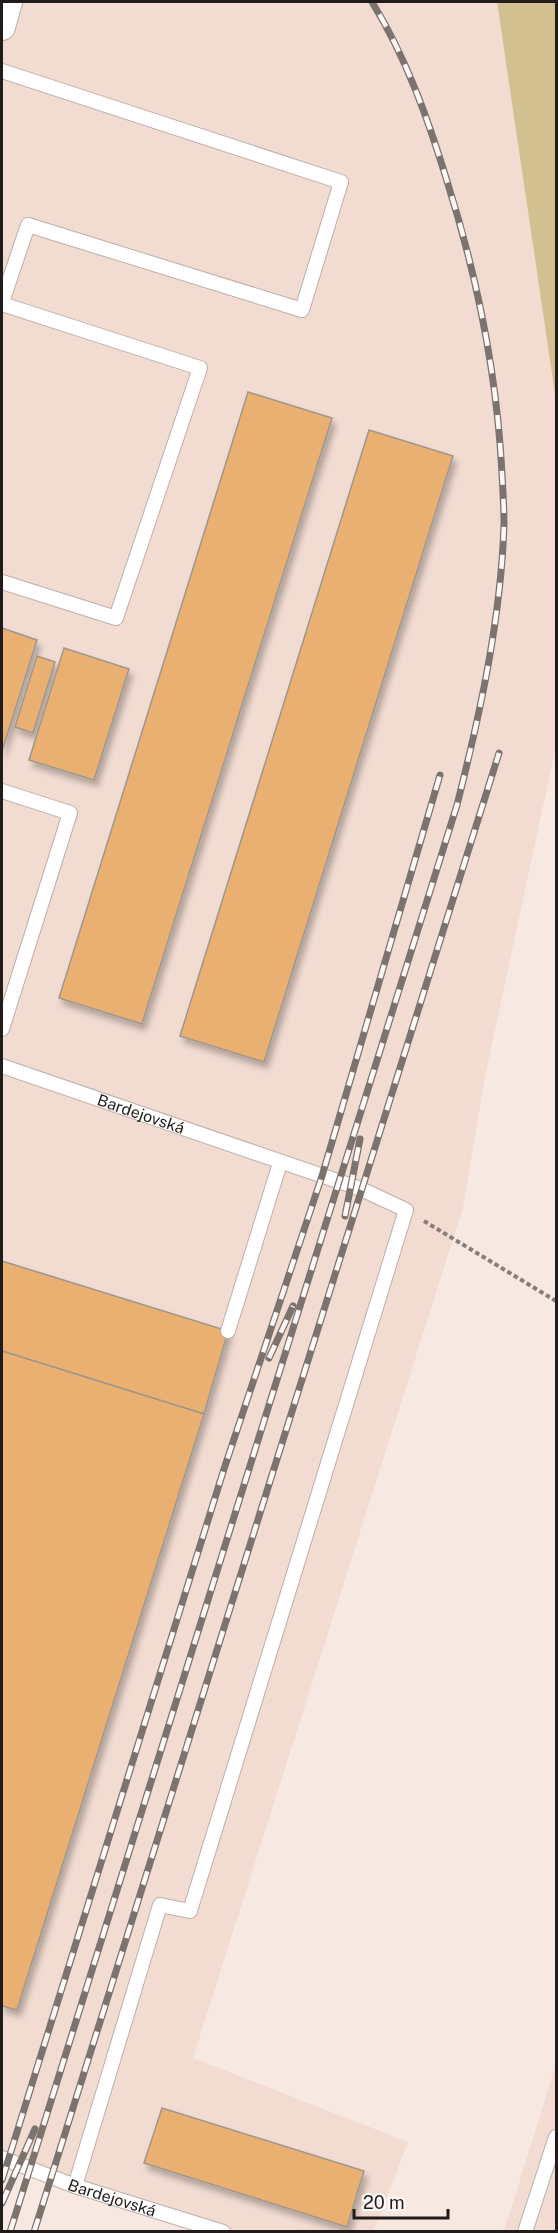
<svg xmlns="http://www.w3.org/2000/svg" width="558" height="2233" font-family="'Public Sans',sans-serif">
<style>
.built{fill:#f2dcd2}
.green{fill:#d3c091}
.building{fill:#e9b071;stroke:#a0968d;stroke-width:1.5;filter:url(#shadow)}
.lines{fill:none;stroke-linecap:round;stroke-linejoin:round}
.lane-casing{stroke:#bcafa9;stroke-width:16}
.street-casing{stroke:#bcafa9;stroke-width:28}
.path{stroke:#877e7a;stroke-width:4;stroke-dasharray:4.5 3;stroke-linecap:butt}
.lane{stroke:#fff;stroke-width:14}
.street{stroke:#fff;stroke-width:26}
.rail-casing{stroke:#7c736f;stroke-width:7}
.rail{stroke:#fdf8f5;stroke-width:4.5;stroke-dasharray:14;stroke-linecap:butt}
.labels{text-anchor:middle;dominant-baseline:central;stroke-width:5;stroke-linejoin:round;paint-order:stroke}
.street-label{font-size:16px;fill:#211c1a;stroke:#fdf8f5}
</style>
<defs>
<filter id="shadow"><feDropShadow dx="3.5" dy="6" stdDeviation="3" flood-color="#0004"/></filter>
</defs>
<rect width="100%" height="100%" fill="#f7e9e2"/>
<g class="built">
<path d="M2,2H497L556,401V746L485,1077L463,1208L193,2058L408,2142L374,2231H200L2,2168Z"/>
<path d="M556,2064V2231H504Z"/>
</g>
<path class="green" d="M497,2H556V401Z"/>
<g class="building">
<path d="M248,392L332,418L142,1024L59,998Z"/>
<path d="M369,430L453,456L264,1062L180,1036Z"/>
<path d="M2,628L37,640L2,751Z"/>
<path d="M64,648L129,669L94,780L29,760Z"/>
<path d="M37,656L55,662L33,733L15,727Z"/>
<path d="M2,1261L228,1331L204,1414L2,1351Z"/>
<path d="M2,1351L204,1414L17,2010L2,2006Z"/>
<path d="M162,2108L364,2171L347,2227L144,2163Z"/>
</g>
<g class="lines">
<g class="lane-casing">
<g id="lane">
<path d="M2,71L341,182L302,310L28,225L2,302"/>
<path d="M2,304L200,368L116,618L2,582"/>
<path d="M2,791L70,813L2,1029"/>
<path id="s1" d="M2,1066L361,1189L406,1210L190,1911L160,1905L75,2186"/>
<path d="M228,1331L280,1163"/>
<path id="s2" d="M2,2158L75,2186L223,2232"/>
<path d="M525,2232L556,2137"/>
</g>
</g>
<g class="street-casing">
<path id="street" d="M2,27L9,2"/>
</g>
<path class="path" d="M424,1221L556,1301"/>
<use href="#lane" class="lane"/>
<use href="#street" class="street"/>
<g class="rail-casing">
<g id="rail">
<path d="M345,1216L360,1139"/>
<path d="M269,1358L293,1306"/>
<path d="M2,2180L224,1469L322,1176L440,775"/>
<path d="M2,2203L35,2129"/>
<path d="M10,2232L457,805C480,714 501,619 504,524C504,508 503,491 502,474C497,374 477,276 447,181C428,119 406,57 372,2"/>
<path d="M34,2232L499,753"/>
</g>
</g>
<use href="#rail" class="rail"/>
</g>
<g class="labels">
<g class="street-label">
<text stroke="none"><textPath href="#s1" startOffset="147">Bardejovská</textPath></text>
<text stroke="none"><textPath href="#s2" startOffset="117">Bardejovská</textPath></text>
</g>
</g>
<rect width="558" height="2233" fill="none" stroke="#211c1a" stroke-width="6"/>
<path d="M354 2209v9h94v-9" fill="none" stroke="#211c1a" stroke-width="3"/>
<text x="363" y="2209" font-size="18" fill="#211c1a" stroke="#fdf8f5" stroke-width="4.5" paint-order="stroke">20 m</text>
</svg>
